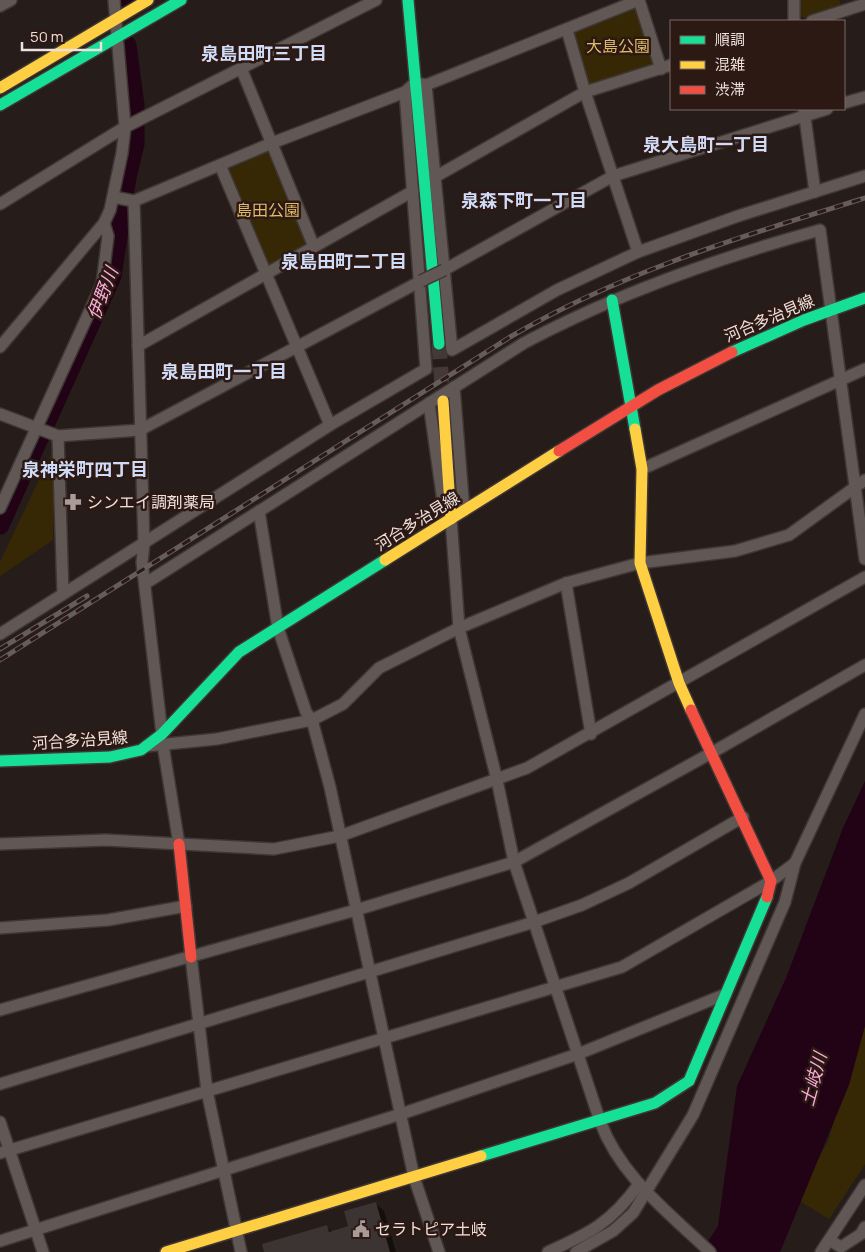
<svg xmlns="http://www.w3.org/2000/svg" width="865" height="1252" font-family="Manrope,'Noto Sans JP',sans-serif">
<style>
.green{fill:#372805}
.water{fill:#210315}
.shadow{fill:#0007}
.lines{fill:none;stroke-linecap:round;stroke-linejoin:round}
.river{stroke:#210315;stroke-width:19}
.building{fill:#3c3333}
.secondary-tunnel{stroke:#443937;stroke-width:15;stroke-dasharray:15 8;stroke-linecap:butt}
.street-casing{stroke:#3f3735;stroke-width:14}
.fast-casing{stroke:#3f3735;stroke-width:14}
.slow-casing{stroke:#3f3735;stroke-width:14}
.jam-casing{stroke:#3f3735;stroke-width:14}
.street{stroke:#615856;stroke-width:11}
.fast{stroke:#16e098;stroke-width:11}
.slow{stroke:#ffcf43;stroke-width:11}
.jam{stroke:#f24e42;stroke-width:11}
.rail-casing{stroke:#665d5b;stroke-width:5}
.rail{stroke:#2c1914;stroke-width:3;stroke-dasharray:9;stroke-linecap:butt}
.street-bridge-casing{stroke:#3f3735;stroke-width:14;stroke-linecap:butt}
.street-bridge{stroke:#615856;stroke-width:11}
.labels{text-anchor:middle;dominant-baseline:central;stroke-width:5;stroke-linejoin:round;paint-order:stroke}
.park-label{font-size:16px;fill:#dfbb67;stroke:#2c1914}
.street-label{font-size:16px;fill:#eee0dc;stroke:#2c1914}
.poi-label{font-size:16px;fill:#eee0dc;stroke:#2c1914;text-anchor:start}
.neighbourhood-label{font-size:18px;font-weight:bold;fill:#cfdbf7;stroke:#2c1914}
.water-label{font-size:18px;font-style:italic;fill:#fcabdb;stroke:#2c1914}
</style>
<rect width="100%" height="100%" fill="#261c1a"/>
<g class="green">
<path d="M800,0H839L841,6L804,18L800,15Z"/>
<path d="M634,8L638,10L655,62L653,67L593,86L589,84L573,32Z"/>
<path d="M266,150L269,151L307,240L304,245L269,265L265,263L226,170L227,167Z"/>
<path d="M54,448L53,540L0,576V562Z"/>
<path d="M865,1013V1164L829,1219L795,1198L828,1142Z"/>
</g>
<path class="water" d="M865,781V1026L849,1085L780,1252H701L718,1226L737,1086L786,978L843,828Z"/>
<path class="shadow" d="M375,1203L384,1211L396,1252H265L326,1227L332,1232L350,1227Z"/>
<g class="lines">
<g class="river">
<path d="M124,0V1"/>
<path d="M0,525L112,276L127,177L135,144V105L127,45"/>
</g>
</g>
<path class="building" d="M376,1202L390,1252H264L262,1244L327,1225L329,1232L348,1226L344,1211Z"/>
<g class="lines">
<path class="secondary-tunnel" d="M439,344L443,401"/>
<g class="street-casing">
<g id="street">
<path d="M639,0L661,69"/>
<path d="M0,6L11,0"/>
<path d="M794,21V0"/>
<path d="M812,21L865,4"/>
<path d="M567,30L585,92L638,252"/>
<path d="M241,68L314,247"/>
<path d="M426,85L452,350L557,290L638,252L738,216L865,176"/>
<path d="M844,103L865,97"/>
<path d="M804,110L815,192"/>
<path d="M220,165L330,425"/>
<path d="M435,177L585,92L671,65"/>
<path d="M113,197L134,201L272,143L405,92L415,83L426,85L639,0"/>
<path d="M134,201L144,544L142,562L162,734"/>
<path d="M0,204L125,127L376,0"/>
<path d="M444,270L613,176L827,109"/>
<path d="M138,346L413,191"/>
<path d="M0,347L104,223L110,210L122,153L125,127L114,0"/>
<path d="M454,387L464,511"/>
<path d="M429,403L444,509"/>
<path d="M0,414L58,436L140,430L421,281"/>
<path d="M58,436L63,594"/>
<path d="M642,469L865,369"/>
<path d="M0,508L102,284L108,236L104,223"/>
<path d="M259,511L278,628L306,712L312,720L330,787L414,1177L439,1252"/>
<path d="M451,519L459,628L497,780L514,862L600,1121C620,1176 668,1212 710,1252"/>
<path d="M146,583L524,343C618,293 718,258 820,230L865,559"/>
<path d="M566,583L591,734"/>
<path d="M0,634L330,425L426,369L405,92"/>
<path d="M163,745L179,844"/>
<path d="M147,746L217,739L312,720L343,704L379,668L459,628L566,583L640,563L735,551L789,535L865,480"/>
<path d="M0,844L106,840L274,849L340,836L527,768L865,577"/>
<path d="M0,928L108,920L186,906"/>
<path d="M191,957L207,1091L241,1252"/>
<path d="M0,1010L356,910L514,862L713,752L865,665"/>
<path d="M0,1084L534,922L582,905L629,883L743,817"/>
<path d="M0,1122L43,1252"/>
<path d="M0,1153L622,967L771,881L795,863"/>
<path d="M829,1240L841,1247L861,1234L865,1227"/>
<path d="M0,1241L401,1114L578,1054L726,994"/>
<path d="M548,1252C590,1233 611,1223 639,1184"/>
<path d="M576,1252L613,1231L633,1213L693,1115L785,902L795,863L865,714"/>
<path d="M821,1252L865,1185"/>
</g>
</g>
<g class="fast-casing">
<g id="fast">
<path d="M408,0L439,344"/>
<path d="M0,105L181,0"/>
<path d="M612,300L635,429"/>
<path d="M732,352L804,320L865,298"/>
<path d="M0,761L110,757L141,750L162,734L239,652L385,560"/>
<path d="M481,1156L655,1103L689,1081L767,897"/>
</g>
</g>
<g class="slow-casing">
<g id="slow">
<path d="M0,88L148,0"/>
<path d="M443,401L451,519"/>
<path d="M635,429L642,469L640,563L679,683L691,710"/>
<path d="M385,560L559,451"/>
<path d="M166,1252L481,1156"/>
</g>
</g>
<g class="jam-casing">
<g id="jam">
<path d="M559,451L658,390L732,352"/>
<path d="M691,710L771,881L767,897"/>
<path d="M179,844L191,957"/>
</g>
</g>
<use href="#street" class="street"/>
<use href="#fast" class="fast"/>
<use href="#slow" class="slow"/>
<use href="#jam" class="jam"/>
<g class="rail-casing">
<g id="rail">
<path d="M0,649L87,596"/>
<path d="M0,660L510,337C621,272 743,236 865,198"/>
</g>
</g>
<use href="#rail" class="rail"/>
<g class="street-bridge-casing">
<path id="street-bridge" d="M421,281L444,270"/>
</g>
<use href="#street-bridge" class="street-bridge"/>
</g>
<defs>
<g id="pharmacy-bare" transform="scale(1.35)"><path d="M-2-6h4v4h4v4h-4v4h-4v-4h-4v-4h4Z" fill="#a89b98" stroke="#2c1914" stroke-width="2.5" paint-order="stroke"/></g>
<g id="civic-bare" transform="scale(1.35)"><path d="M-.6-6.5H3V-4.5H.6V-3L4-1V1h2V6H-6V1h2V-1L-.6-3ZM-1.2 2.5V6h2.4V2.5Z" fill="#a89b98" stroke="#2c1914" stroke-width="2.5" paint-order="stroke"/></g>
</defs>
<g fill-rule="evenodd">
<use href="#pharmacy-bare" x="73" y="502"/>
<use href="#civic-bare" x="361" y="1229"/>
</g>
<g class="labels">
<g class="park-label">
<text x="618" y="46">大島公園</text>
<text x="268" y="210">島田公園</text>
</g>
<g class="street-label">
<text transform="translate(769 318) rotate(-23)">河合多治見線</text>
<text transform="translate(417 521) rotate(-32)">河合多治見線</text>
<text transform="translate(80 740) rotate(-4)">河合多治見線</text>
</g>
<g class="poi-label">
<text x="87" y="502">シンエイ調剤薬局</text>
<text x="375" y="1229">セラトピア土岐</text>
</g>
<g class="neighbourhood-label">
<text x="264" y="53">泉島田町三丁目</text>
<text x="706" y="144">泉大島町一丁目</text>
<text x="524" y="200">泉森下町一丁目</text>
<text x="344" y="261">泉島田町二丁目</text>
<text x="224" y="371">泉島田町一丁目</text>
<text x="85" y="469">泉神栄町四丁目</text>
</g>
<g class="water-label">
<text transform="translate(102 293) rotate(-69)">伊野川</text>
<text transform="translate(813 1079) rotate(-75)">土岐川</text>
</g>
</g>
<rect x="670" y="20" width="175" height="90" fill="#2c1914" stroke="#7a6964"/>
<rect x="680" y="36" width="25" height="8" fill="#16e098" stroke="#7a6964"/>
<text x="715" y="45" font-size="15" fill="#eee0dc">順調</text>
<rect x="680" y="61" width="25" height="8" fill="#ffcf43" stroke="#7a6964"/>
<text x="715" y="70" font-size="15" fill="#eee0dc">混雑</text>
<rect x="680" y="86" width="25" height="8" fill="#f24e42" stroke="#7a6964"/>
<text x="715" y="95" font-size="15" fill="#eee0dc">渋滞</text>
<path d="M22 42v8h79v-8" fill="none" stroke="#eee0dc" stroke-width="2.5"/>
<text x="30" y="42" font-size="15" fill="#eee0dc" stroke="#2c1914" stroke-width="4" paint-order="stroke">50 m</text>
</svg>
